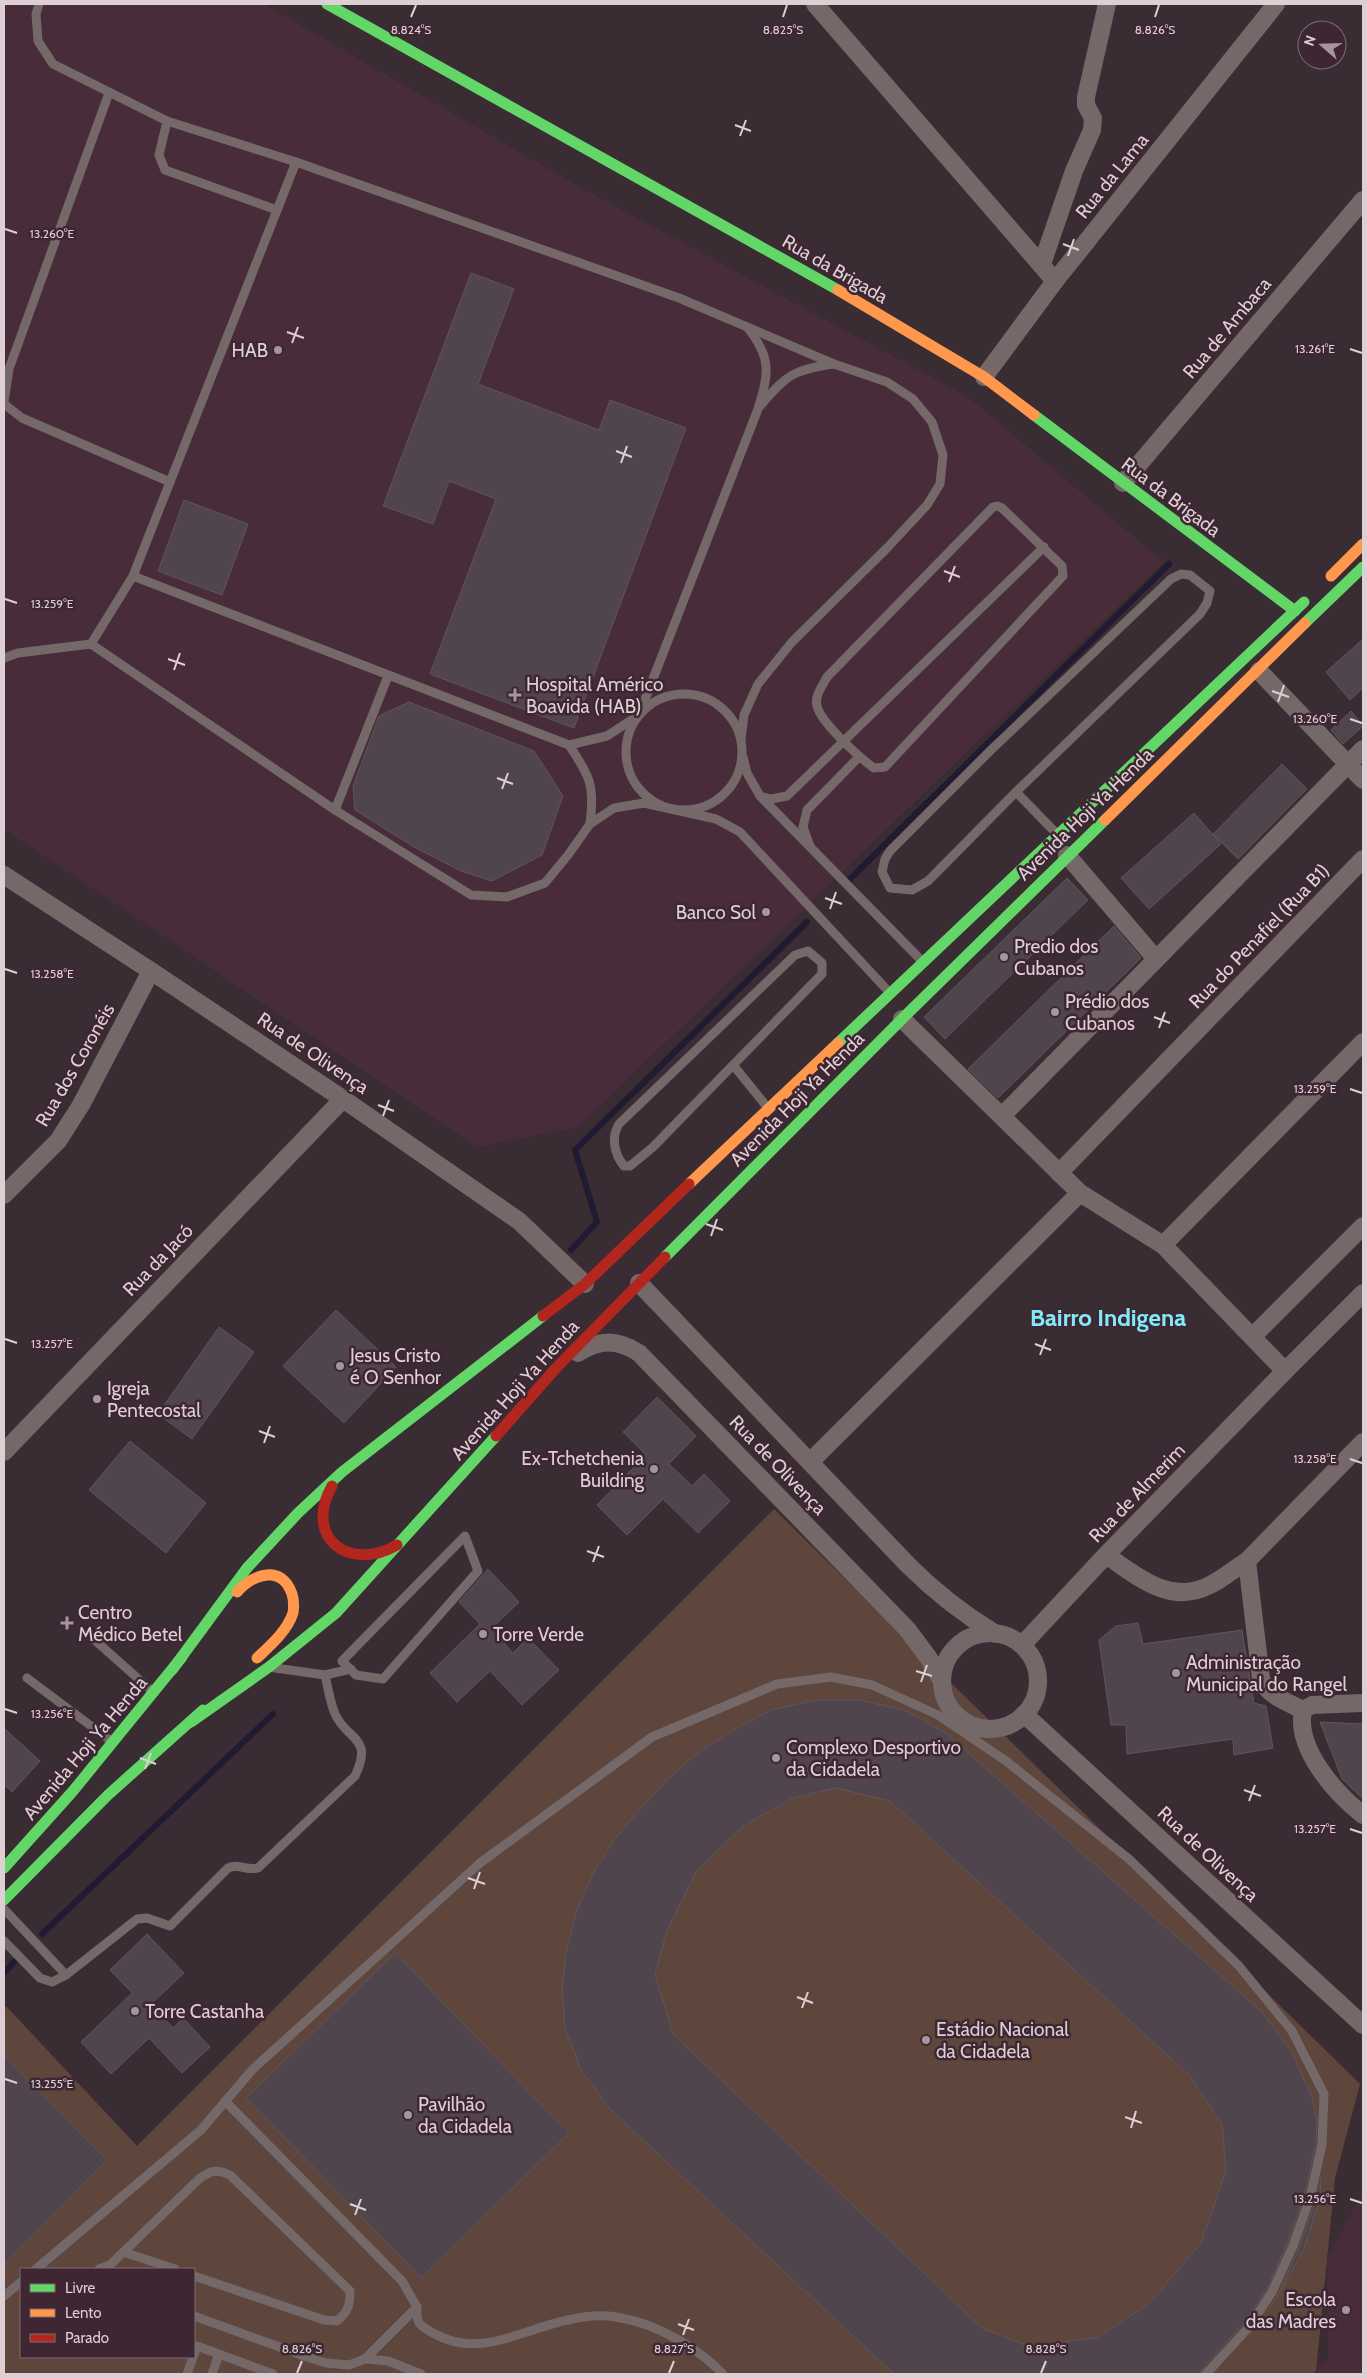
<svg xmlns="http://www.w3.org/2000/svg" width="1367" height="2378" font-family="Cabin,sans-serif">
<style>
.built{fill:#482c39}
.green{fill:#5e463c;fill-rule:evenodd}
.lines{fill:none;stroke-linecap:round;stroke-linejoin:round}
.stream{stroke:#211a33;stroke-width:6}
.building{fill:#51454d;stroke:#5f555c;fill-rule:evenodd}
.lane{stroke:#756869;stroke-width:9}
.street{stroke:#756869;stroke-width:18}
.fast{stroke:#63d668;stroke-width:11}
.slow{stroke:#ff974d;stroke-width:11}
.jam{stroke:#b3261e;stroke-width:11}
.ticks{fill:none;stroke:#decfd5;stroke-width:2}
.poi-dot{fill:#a4969c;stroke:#3e2732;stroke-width:2}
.labels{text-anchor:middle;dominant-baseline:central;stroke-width:5;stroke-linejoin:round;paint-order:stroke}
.street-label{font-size:19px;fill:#decfd5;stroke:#3e2732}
.poi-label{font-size:19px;fill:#decfd5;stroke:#3e2732;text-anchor:start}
.district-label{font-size:24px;font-weight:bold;fill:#80eaf9;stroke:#3e2732}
.ticks-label{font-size:12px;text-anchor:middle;fill:#decfd5;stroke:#3e2732;stroke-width:5;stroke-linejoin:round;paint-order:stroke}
</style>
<rect width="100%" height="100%" fill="#392c32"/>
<g class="built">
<path d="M4,4H264L587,191L967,396L1164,562L578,1127L477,1147L4,829Z"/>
<path d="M1363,2190V2374H1305L1328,2360L1327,2260Z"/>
</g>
<path class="green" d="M774,1509L1360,2084L1335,2178L1316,2371L1311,2374H4V2009L6,2006L137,2146ZM21,2269H194V2357H21Z"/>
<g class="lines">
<g class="stream">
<path d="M850,879L1169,564"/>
<path d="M571,1250L597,1222L575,1150L807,922"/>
<path d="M42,1934L273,1714"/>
<path d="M4,1973L14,1962"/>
</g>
</g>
<g class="building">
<path d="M471,273L514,289L478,384L599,430L610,400L686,428L574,728L430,674L496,499L449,481L433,524L383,506Z"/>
<path d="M184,500L248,524L222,595L158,571Z"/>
<path d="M1363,639V688L1350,700L1326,672Z"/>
<path d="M409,702L534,751L563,796L542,855L492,881L461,871L414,847L355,810L353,786L379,716Z"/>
<path d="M1351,711L1363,726L1343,744L1331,730Z"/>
<path d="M1282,764L1307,789L1238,859L1213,834Z"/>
<path d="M1194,813L1221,844L1149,909L1121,878Z"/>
<path d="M1067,878L1088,900L945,1039L924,1017Z"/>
<path d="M1114,926L1141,958L998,1098L968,1069Z"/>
<path d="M336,1310L396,1367L344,1423L283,1366Z"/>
<path d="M219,1327L254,1352L192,1439L158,1414Z"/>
<path d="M657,1397L696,1436L669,1464L692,1486L704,1474L730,1501L698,1533L663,1499L627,1535L597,1505L646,1455L623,1432Z"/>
<path d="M130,1441L206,1503L166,1553L89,1490Z"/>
<path d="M488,1569L519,1602L491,1629L513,1653L528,1638L559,1670L522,1705L490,1671L457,1702L430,1673L480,1624L459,1602Z"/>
<path d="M1138,1623L1143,1644L1242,1630L1254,1703L1266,1706L1273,1748L1234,1755L1233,1739L1127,1754L1126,1725H1111L1099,1640L1116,1626Z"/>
<path d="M815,1700H860L907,1711L947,1734L1262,2012L1291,2051L1312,2097L1317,2120L1316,2144L1304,2196L1287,2244L1267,2289L1244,2323L1201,2370L1200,2374H894L611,2110L582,2072L565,2028L562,1988L566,1952L576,1912L594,1872L614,1840L639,1810L668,1779L700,1751L734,1730L771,1710ZM836,1788L890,1801L1190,2076L1222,2124L1226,2170L1201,2243L1150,2303L1096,2338L1028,2346L982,2328L673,2034L655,1974L667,1931L696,1872L743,1826L793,1798Z"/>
<path d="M1320,1722L1363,1724V1799L1342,1779Z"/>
<path d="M4,1728L40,1761L12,1792L4,1784Z"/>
<path d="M147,1934L184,1973L151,2004L173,2028L183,2018L210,2047L182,2073L149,2038L111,2074L81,2042L132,1993L110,1970Z"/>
<path d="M395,1953L569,2133L421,2278L246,2098Z"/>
<path d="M4,2056L107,2160L4,2264Z"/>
<path d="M1321,2178L1320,2197L1304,2249L1282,2289L1268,2310L1278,2295L1299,2249L1316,2200Z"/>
</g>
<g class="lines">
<g class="lane">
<path d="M39,4L36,14L38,41L53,64L167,121L296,162"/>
<path d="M167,121L159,155L165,170L277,210"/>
<path d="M4,401L9,369L109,93"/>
<path d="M4,404L22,418L170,482"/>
<path d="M761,405C787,374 794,370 833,364"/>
<path d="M997,506L1002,508L1062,566L1063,576L885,767L874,768C860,758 821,723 817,706C814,696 823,685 827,677L993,507Z"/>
<path d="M1181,574L1190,575L1210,591L1207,603L1200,614L1016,792L928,881L912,890L890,888L882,872L885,859L890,851L991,750L1171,579Z"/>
<path d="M133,576L296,162L679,298L834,364L887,382L913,399L932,422L943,455L940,484L927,505L888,547L792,642L758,684L744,715L741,740"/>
<path d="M91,644L133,576L569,745L607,736L639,715L758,409C769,373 772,358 747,327"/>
<path d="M4,658L18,653L91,644L335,810L471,895L507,897L545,883L568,855L590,824L614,808L644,803L716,819L740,832L890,993"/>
<circle cx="684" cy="752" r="58"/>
<path d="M569,745C590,776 595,786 590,824"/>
<path d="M743,757L747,773L760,796L922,961"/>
<path d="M1016,792L1056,833"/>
<path d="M760,796L771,799L787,796L1044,547"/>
<path d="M335,810L388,676"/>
<path d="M810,846L803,827L807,810L859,757"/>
<path d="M808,951L822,963V974L653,1147L630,1166H624C614,1154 611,1137 619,1124L795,955Z"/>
<path d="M734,1066L767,1107"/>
<path d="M465,1536L478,1571L383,1679L356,1675L342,1661Z"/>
<path d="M89,1635L152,1691"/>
<path d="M275,1668L325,1675L351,1669"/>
<path d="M27,1678L111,1741"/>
<path d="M4,1909L66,1975"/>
<path d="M4,1941L40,1978L52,1982L66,1975L137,1919L147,1918L170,1926L228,1868C238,1863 247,1871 258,1868L355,1776C374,1736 347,1741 335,1714C330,1702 328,1688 325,1675"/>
<path d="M123,2252L175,2269"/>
<path d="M36,2269L201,2130L252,2070L480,1863L652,1737L777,1684L831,1677L872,1685L938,1715L1006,1761L1129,1859L1239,1966L1292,2031L1324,2094L1322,2145L1310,2198L1293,2246L1272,2292L1249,2327L1206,2374"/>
<path d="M99,2269L110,2265L200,2178C212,2170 217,2169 230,2175L350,2291C350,2305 348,2312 337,2321L324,2320L194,2276"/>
<path d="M4,2296L21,2282"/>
<path d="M417,2307C416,2324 419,2325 433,2333C480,2360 522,2329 568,2320C585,2316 604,2314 621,2318C657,2324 698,2348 723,2374"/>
<path d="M194,2316L304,2356L326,2363L349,2365L365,2359L417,2307L402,2281L225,2101"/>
<path d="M194,2355L197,2346L273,2374"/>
<path d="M365,2359L388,2361L421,2374"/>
<path d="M187,2374L193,2357"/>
<path d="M212,2374L219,2354"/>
</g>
<g class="street">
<path d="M815,4L1055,281"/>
<path d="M1042,264L1074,171L1092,130L1093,118L1086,105V97L1107,4"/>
<path d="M984,377L1055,281L1276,4"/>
<path d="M1123,483L1363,200"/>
<path d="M1259,671L1363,780"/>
<path d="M1067,855L1156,959"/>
<path d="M4,875L151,971L343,1099L519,1221L585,1284"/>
<path d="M902,1019L1080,1193L1163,1245L1285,1371L1363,1293"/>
<path d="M1002,1116L1363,749"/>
<path d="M1059,1173L1363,859"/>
<path d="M4,1195L58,1141L81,1105L151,971"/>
<path d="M1163,1245L1363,1042"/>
<path d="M639,1283L908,1565C935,1592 963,1614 996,1634"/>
<path d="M1252,1337L1363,1226"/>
<path d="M578,1353C600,1339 617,1339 639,1353L907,1629L928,1657L942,1681"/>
<path d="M4,1452L343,1099"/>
<path d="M811,1461L1080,1193"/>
<path d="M1106,1555C1137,1576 1169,1605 1208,1586C1221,1580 1234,1569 1247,1561"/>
<circle cx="990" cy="1681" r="48"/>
<path d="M1022,1645L1106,1555L1285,1371"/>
<path d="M1303,1710C1287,1702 1268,1696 1261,1679L1247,1561L1363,1442"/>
<path d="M1303,1710C1295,1748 1335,1793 1363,1815"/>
<path d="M1303,1710L1312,1705L1363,1703"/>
<path d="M1024,1714L1363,2025"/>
</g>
<g class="fast">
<path d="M327,4L838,290"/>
<path d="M1034,415L1295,611"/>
<path d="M1305,623L1363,567"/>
<path d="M838,1043L1304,602"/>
<path d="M665,1257L902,1019L1105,820"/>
<path d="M172,1670L247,1568L298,1513L342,1472L543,1316"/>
<path d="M191,1722L269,1667L336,1613L496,1436"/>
<path d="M4,1868L73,1791L182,1657"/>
<path d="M4,1900L108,1795L203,1710"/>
</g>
<g class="slow">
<path d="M838,290L984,377L1034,415"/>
<path d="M1331,576L1363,544"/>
<path d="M1105,820L1305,623"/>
<path d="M689,1184L838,1043"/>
<path d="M237,1592C253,1574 282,1564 292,1594C294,1600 294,1606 293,1613C287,1631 271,1645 257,1658"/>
</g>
<g class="jam">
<path d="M543,1316L585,1284L689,1184"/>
<path d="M496,1436L557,1367L665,1257"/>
<path d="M332,1486C303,1537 349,1573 397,1545"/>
</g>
</g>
<path class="ticks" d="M411,17L416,5M783,17L787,5M1155,17L1159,5M735,125L751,131M740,136L746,120M5,229L17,233M1063,244L1079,250M1068,256L1074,239M287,332L304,338M292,343L298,327M1350,349L1362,353M616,451L632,457M621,463L627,446M944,571L960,577M949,582L955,566M5,599L17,603M168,659L185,665M174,670L180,653M1272,691L1289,697M1278,702L1284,685M1350,719L1362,723M497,778L513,784M502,789L508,773M825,898L842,904M830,909L836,892M5,969L17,973M1154,1017L1170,1023M1159,1028L1165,1012M1350,1089L1362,1093M378,1105L394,1111M383,1116L389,1100M706,1224L723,1230M711,1236L717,1219M5,1339L17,1343M1035,1344L1051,1350M1040,1355L1046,1339M259,1431L275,1437M264,1443L270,1426M1350,1459L1362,1463M587,1551L604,1557M593,1562L599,1546M916,1671L932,1676M921,1682L927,1665M5,1709L17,1713M140,1758L156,1764M145,1769L151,1753M1244,1790L1261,1796M1249,1801L1255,1785M1350,1829L1362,1833M468,1878L485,1884M474,1889L480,1872M797,1997L813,2003M802,2008L808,1992M5,2079L17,2083M1125,2117L1142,2123M1131,2128L1136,2111M1350,2199L1362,2203M350,2204L366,2210M355,2215L361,2199M678,2324L694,2330M683,2335L689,2319M297,2373L302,2361M669,2373L674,2361M1041,2373L1046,2361"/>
<g class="poi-dot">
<circle cx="278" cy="350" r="5"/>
<path d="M512.5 687.5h5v5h5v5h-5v5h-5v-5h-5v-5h5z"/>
<circle cx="766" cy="912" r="5"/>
<circle cx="1004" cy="957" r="5"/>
<circle cx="1055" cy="1012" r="5"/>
<circle cx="340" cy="1366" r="5"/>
<circle cx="97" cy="1399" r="5"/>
<circle cx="654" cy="1469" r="5"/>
<path d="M64.5 1615.5h5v5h5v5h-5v5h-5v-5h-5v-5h5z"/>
<circle cx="483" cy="1634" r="5"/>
<circle cx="1176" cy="1673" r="5"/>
<circle cx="776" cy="1758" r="5"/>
<circle cx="135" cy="2011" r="5"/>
<circle cx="926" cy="2040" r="5"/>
<circle cx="408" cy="2115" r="5"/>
<circle cx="1346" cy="2310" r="5"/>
</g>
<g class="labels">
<g class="street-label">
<text transform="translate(1112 176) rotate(-51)">Rua da Lama</text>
<text transform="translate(835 269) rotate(30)">Rua da Brigada</text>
<text transform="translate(1227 328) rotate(-50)">Rua de Ambaca</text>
<text transform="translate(1171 497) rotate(37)">Rua da Brigada</text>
<text transform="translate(1085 814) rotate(-44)">Avenida Hoji Ya Henda</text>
<text transform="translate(1259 936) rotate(-46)">Rua do Penafiel (Rua B1)</text>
<text transform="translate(313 1053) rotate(34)">Rua de Olivença</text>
<text transform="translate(75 1065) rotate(-60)">Rua dos Coronéis</text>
<text transform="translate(797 1099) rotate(-45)">Avenida Hoji Ya Henda</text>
<text transform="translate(158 1260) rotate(-46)">Rua da Jacó</text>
<text transform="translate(515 1390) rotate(-48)">Avenida Hoji Ya Henda</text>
<text transform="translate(778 1465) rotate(46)">Rua de Olivença</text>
<text transform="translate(1137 1493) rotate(-46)">Rua de Almerim</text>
<text transform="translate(85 1748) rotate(-50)">Avenida Hoji Ya Henda</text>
<text transform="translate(1208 1854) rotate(43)">Rua de Olivença</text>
</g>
<g class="poi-label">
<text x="268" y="350" text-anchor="end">HAB</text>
<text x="526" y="684">Hospital Américo<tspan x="526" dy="22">Boavida (HAB)</tspan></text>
<text x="756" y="912" text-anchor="end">Banco Sol</text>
<text x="1014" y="946">Predio dos<tspan x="1014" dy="22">Cubanos</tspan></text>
<text x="1065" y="1001">Prédio dos<tspan x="1065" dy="22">Cubanos</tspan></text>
<text x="350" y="1355">Jesus Cristo<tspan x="350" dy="22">é O Senhor</tspan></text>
<text x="107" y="1388">Igreja<tspan x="107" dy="22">Pentecostal</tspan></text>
<text x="644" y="1458" text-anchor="end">Ex-Tchetchenia<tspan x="644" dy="22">Building</tspan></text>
<text x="78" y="1612">Centro<tspan x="78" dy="22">Médico Betel</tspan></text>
<text x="493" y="1634">Torre Verde</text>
<text x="1186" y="1662">Administração<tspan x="1186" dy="22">Municipal do Rangel</tspan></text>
<text x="786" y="1747">Complexo Desportivo<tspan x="786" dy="22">da Cidadela</tspan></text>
<text x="145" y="2011">Torre Castanha</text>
<text x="936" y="2029">Estádio Nacional<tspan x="936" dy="22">da Cidadela</tspan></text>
<text x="418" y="2104">Pavilhão<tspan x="418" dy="22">da Cidadela</tspan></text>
<text x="1336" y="2299" text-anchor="end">Escola<tspan x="1336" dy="22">das Madres</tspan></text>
</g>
<g class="district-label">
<text x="1108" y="1317">Bairro Indigena</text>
</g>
</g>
<g class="ticks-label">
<text x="411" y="34">8.824°S</text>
<text x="783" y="34">8.825°S</text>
<text x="1155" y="34">8.826°S</text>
<text x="52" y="238">13.260°E</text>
<text x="1315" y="353">13.261°E</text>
<text x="52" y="608">13.259°E</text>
<text x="1315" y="723">13.260°E</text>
<text x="52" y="978">13.258°E</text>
<text x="1315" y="1093">13.259°E</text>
<text x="52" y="1348">13.257°E</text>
<text x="1315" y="1463">13.258°E</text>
<text x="52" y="1718">13.256°E</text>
<text x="1315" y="1833">13.257°E</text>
<text x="52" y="2088">13.255°E</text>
<text x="1315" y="2203">13.256°E</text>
<text x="302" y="2353">8.826°S</text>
<text x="674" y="2353">8.827°S</text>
<text x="1046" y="2353">8.828°S</text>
</g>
<rect width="1367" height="2378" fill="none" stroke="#decfd5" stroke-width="10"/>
<rect x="20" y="2268" width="175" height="90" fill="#3e2732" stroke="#7e6a73"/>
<rect x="30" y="2284" width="25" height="8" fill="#63d668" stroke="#7e6a73"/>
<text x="65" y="2293" font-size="15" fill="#decfd5">Livre</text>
<rect x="30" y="2309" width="25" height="8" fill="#ff974d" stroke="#7e6a73"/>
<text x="65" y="2318" font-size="15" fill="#decfd5">Lento</text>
<rect x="30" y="2334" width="25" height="8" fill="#b3261e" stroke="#7e6a73"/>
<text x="65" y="2343" font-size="15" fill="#decfd5">Parado</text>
<g transform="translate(1322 45) rotate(290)"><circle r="24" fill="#3e2732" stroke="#7e6a73"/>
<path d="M0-4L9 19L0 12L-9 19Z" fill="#a4969c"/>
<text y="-8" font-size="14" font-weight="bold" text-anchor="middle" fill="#decfd5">N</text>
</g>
</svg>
